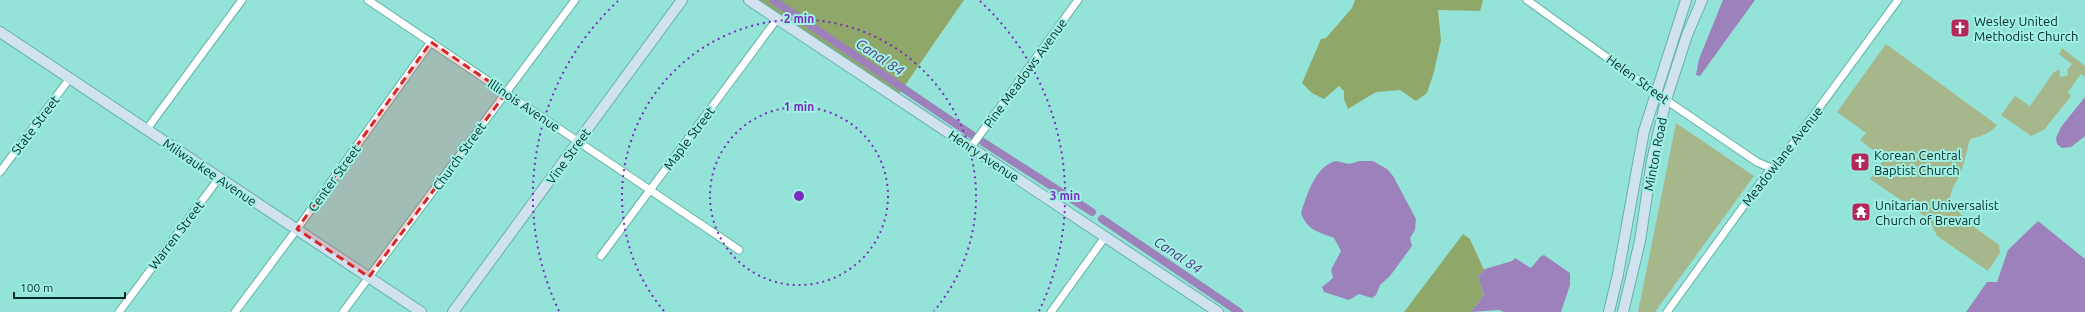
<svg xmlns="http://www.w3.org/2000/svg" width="2085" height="312" font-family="Ubuntu,sans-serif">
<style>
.green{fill:#a6b88b}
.forest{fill:#90a76a}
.water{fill:#9c81ba}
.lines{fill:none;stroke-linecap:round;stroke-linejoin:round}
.canal{stroke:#9c81ba;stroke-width:8}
.street-casing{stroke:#64b2a9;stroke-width:9}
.secondary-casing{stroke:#64b2a9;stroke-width:12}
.street{stroke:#fff;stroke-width:7}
.secondary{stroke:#d0e1f0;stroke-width:10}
.marked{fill:#d62828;fill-opacity:0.2;stroke:#d62828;stroke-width:3;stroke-dasharray:8 5;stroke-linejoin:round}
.ring{fill:none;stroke:#7b2cbf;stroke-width:2;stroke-dasharray:2 4}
.labels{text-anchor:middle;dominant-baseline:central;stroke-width:4;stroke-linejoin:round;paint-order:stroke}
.poi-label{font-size:13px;fill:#082b27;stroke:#a1f1e6;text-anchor:start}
.street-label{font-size:13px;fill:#082b27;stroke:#a1f1e6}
.water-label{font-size:14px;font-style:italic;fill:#59347b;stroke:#a1f1e6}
.centre{fill:#7b2cbf;stroke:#a1f1e6;stroke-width:2}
.ring-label{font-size:12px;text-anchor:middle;font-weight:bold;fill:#7b2cbf;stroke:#a1f1e6;stroke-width:4;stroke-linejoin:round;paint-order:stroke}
</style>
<rect width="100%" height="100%" fill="#94e3d9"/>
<g class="green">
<path d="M1886,44L1997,125C1991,133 1980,137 1970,139L1961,173L1953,187L1950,197C1962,222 1978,229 1999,245L2000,253L1988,271L1937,236L1929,219L1870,179L1884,159L1860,140L1866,133L1837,112Z"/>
<path d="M2062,48L2085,66V77L2081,74L2068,92L2071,96L2044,130L2031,136L2001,115L2015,96L2030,106L2053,73L2059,69L2060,77L2068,75L2067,70L2072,64L2059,54Z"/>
<path d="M1676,123L1754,176L1655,312H1638Z"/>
</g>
<g class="forest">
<path d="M759,0H964L899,94Z"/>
<path d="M1355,0H1483L1480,11L1438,10L1441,40L1434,72L1427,93L1416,101L1400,90L1376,92L1348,109L1344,99V91L1339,86L1324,99L1312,93L1302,83L1321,39L1326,38L1352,8Z"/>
<path d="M1463,234L1470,239L1484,270L1478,276L1484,295L1471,312H1404Z"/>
</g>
<g class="water">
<path d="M1723,0H1755L1700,76L1696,75L1699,59Z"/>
<path d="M2085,97V136L2071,147L2062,148L2057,144L2056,138L2061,127Z"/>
<path d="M1336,161L1349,164L1360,161H1373L1387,169L1393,176L1416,219L1415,230L1410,238L1412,246L1390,276L1380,285L1376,295L1372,298L1359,294L1349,300L1324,292L1322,287L1333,278L1331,270L1341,251L1334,238C1317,231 1308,231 1301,213C1307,195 1315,166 1336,161Z"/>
<path d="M2038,221L2085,259V312H1966L1987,282H1997L2008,250Z"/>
<path d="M1544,255L1570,273V285L1561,312H1504L1499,310L1471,312L1484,295L1478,276L1485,269L1512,261L1515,258L1531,268L1540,257Z"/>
</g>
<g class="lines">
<g class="canal">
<path d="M773,0L972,135"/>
<path d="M983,142L1092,212"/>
<path d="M1102,219L1239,312"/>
</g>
<g class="street-casing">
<g id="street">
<path d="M368,0L739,250"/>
<path d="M1527,0L1666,100L1757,162L1771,168"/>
<path d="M147,129L242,0"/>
<path d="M971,147L1078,0"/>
<path d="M0,172L70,78"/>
<path d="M601,256L777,19"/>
<path d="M119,312L219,178"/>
<path d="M235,312L297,229L431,42"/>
<path d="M343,312L575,0"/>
<path d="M1051,312L1105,237"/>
<path d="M1667,312L1771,168L1778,164L1898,0"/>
</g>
</g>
<g class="secondary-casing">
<g id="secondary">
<path d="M749,0L1218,312"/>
<path d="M0,32L421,312"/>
<path d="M453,312L682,0"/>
<path d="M1609,312L1618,274L1644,131L1686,0"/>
<path d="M1623,312L1640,241L1652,161L1666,100L1687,35L1702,0"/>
</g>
</g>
<use href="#street" class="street"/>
<use href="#secondary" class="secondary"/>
</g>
<path class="marked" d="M431,42L506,93L369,277L297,229Z"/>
<g class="ring">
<circle cx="799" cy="196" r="89"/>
<path d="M664 311A177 177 0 1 1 934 311"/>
<path d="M559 311A266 266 0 0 1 618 1M980 1A266 266 0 0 1 1039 311"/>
</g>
<defs>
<g id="church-square" transform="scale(1)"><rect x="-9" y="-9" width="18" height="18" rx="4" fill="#b52759" stroke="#a1f1e6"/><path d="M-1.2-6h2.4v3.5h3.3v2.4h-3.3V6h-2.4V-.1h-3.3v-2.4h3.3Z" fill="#fff"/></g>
<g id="temple-square" transform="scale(1)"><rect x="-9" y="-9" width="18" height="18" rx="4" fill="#b52759" stroke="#a1f1e6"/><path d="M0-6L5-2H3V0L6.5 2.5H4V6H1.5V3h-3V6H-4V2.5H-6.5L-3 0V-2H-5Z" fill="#fff"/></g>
</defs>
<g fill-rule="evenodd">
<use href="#church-square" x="1960" y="28"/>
<use href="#church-square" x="1860" y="162"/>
<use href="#temple-square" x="1861" y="212"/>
</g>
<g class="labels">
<g class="poi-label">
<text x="1974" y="21">Wesley United<tspan x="1974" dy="15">Methodist Church</tspan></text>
<text x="1874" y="155">Korean Central<tspan x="1874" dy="15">Baptist Church</tspan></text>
<text x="1875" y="205">Unitarian Universalist<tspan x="1875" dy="15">Church of Brevard</tspan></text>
</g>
<g class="street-label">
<text transform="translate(1025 73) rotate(-54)">Pine Meadows Avenue</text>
<text transform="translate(1638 79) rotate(36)">Helen Street</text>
<text transform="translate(524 105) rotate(34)">Illinois Avenue</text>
<text transform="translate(35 125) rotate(-53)">State Street</text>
<text transform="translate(689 138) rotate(-53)">Maple Street</text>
<text transform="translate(1655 154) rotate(-79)">Minton Road</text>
<text transform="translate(459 156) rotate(-54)">Church Street</text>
<text transform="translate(568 156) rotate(-54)">Vine Street</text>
<text transform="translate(984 156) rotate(34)">Henry Avenue</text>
<text transform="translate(1782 156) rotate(-52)">Meadowlane Avenue</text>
<text transform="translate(210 172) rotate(34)">Milwaukee Avenue</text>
<text transform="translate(334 178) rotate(-54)">Center Street</text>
<text transform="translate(176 235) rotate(-53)">Warren Street</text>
</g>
<g class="water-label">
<text transform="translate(880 57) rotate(34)">Canal 84</text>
<text transform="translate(1178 255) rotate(34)">Canal 84</text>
</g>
</g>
<circle cx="799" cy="196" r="6" class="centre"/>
<g class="ring-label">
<text x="799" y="23">2 min</text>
<text x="799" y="111">1 min</text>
<text x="1065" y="200">3 min</text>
</g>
<path d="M14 292v6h111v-6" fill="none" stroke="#082b27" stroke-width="2"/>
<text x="20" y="292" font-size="12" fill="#082b27" stroke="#a1f1e6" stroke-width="3" paint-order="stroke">100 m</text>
</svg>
